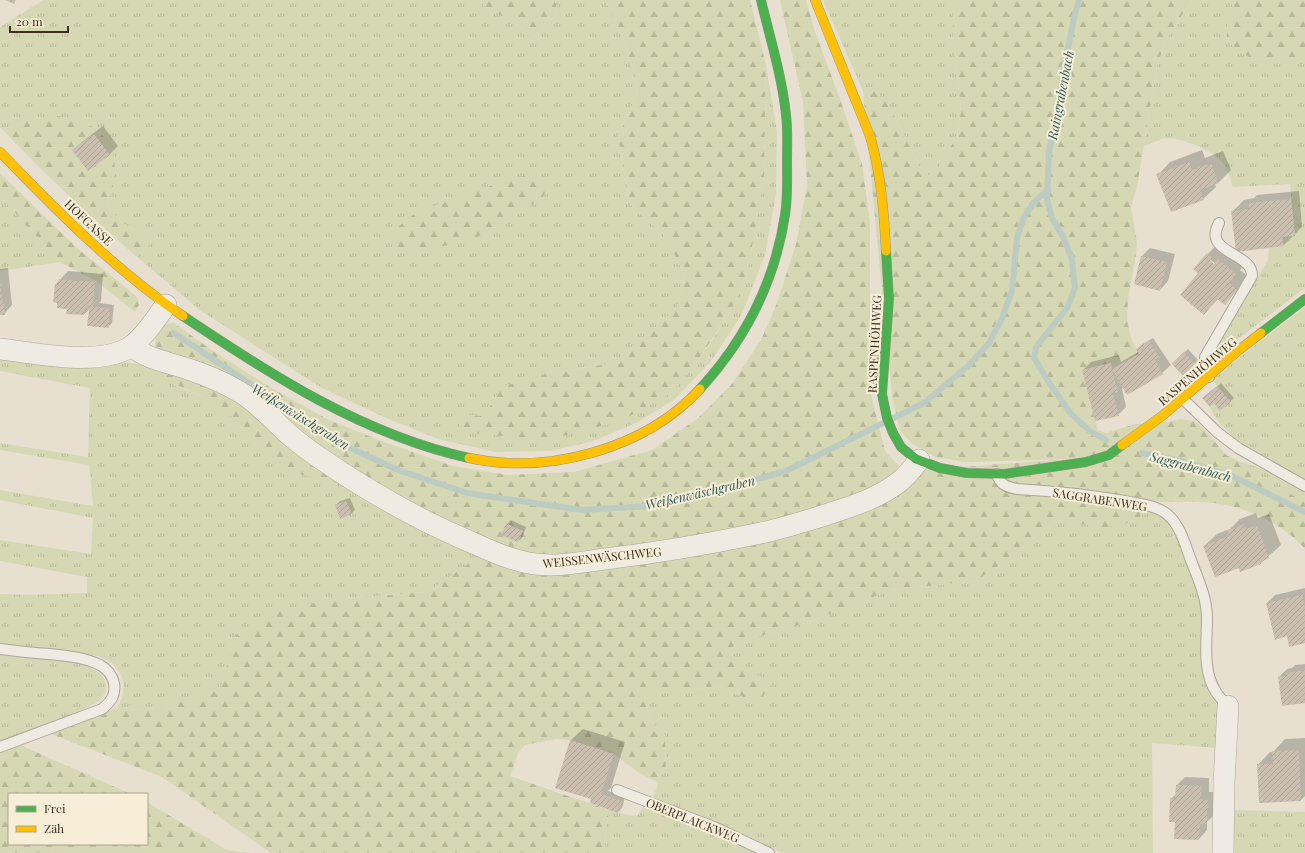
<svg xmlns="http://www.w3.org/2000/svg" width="1305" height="853" font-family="'Playfair Display',serif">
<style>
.grass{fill:url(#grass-tufts)}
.forest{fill:url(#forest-firs)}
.shadow{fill:#0003;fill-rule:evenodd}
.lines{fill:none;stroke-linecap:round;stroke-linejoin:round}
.stream{stroke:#bcccc2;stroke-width:6}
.building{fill:url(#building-hatch)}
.lane-casing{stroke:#ada599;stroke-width:12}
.street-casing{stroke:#ada599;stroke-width:22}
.fast-casing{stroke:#9c958a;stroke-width:10}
.slow-casing{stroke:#9c958a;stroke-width:10}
.lane{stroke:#efebe3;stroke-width:10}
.street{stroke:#efebe3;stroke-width:21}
.fast{stroke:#4caf50;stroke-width:9}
.slow{stroke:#ffc107;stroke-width:9}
.labels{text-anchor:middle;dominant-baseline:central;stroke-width:4;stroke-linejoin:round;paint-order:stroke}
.street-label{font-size:12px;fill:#3d2e20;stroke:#f7eed8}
.water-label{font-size:13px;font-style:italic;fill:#2f5d5a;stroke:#f7eed8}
</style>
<defs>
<pattern id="grass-tufts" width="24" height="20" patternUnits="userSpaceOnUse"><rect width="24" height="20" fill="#d6d7b3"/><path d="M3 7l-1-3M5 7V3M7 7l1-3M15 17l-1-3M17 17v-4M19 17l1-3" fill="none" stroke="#b9b99a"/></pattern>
<pattern id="forest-firs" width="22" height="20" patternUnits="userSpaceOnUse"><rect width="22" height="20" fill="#d6d7b3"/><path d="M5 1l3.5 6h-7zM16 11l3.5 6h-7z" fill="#b9b99a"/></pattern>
<pattern id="building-hatch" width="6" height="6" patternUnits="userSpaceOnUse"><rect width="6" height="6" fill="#cbbfb2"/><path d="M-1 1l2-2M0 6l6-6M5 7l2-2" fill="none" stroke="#afa499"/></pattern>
</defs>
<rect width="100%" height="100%" fill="#e7e0d1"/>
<g class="grass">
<path d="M43,0H476L536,37L558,13L555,0H605L625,42L638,91L618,137L630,204L664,235L685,275L677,307L620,362L550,373L485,416L466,415L547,440L620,421L671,393L690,371L715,336L735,303L749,264L764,176L766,65L777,132L776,194L765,255L742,314L711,361L674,400L638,422L593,441L551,451L495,452L438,439L384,417L322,388L201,311L137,257L152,241L121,222L107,206L110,197L30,119L4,131L0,127V27Z"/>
<path d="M823,0H954L953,32L961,111L957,136L935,174L928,175L921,169L887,102L863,91Z"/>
<path d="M1192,0H1232V13L1227,28L1253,59L1305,57V288L1214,357L1223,335L1268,260L1269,248L1284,246L1282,237L1295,236L1290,184L1233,187C1230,178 1227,166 1219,159C1207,148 1178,136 1162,139C1156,141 1150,144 1144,146L1157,65L1167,38Z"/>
<path d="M0,196L60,262L0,271Z"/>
<path d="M1305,307V481C1273,462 1226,442 1210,407L1214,403L1221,411L1230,402L1212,379Z"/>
<path d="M0,357L103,365L124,362L147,365L176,386L206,398L230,415L270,459L353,485L482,554L428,592L327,600L236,635L221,690L157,708L139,710L116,708C127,696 126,677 114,665C109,660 101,657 94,655L0,643V594L28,595L87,593V577L0,561V540L91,554L93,518L0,500V490L93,506L89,465L0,450V443L88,457L90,388L0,371Z"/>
<path d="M1239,461C1263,469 1284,477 1305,490V501L1260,481Z"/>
<path d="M1152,510L1167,519L1175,528L1202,604L1207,682L1213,697L1222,710L1218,748L1152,743L1153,853H782L750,837L653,797L666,765L665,735L649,719L643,691H677L718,686L757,703L725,653L739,642L809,622L891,590L975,581L1002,564L1056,520L1075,522Z"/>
<path d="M0,654C14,655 29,657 43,659C63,661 110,662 106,692L99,701L86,708L56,721L0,741Z"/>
<path d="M643,807L702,828L755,853H605V839L609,810L633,816L638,815Z"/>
<path d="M1231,810L1305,812V853H1231Z"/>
<path d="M130,846L181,852L227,850L252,853H49L86,847Z"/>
</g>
<g class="forest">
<path d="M476,0H555L558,13L536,37Z"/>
<path d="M605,0H750L766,65L764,176L749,264L735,303L715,335L690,371L671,393L621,421L547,440L461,432L459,421L466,415L485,416L501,387L550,373L620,362L677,307L685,275L664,235L630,204L618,137L638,91L625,42Z"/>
<path d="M780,0H806L815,32L840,99L862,164L870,222V391L885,451L903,470L859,494L796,517L717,535L562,557L518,553L435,518L160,353L155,345L156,333L165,324L174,323L213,351L273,389L329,420L384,442L453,466L508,475L574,472L652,450L697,419L731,385L761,340L777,303L796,244L807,185L803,102Z"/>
<path d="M954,0H1192L1167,38L1157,65L1137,187L1131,207L1137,243L1136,255L1128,299L1127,320L1131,338L1139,354L1112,369L1111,363L1082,370L1098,430L1106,433L1135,424L1167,422L1181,419L1194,421L1206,431L1226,455L1239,461L1260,481L1305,501V549C1288,529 1257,512 1231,506C1206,500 1179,502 1154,502L1152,510L1122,526L1102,527L1056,520L1002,564L975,581L891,590L809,622L739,642L725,653L772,684L757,703L718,686L677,691H643L649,719L665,735L666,765L659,783L638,772L614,754L570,740L556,739L525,745L519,751L510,776L609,810L605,839V853H271L162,777L51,734L116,708L139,710L157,708L220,690L236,635L277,612L327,600L428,592L482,554L524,568L765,541L923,470L1069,459L965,462L935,457L911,443L900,430L892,396L863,91L873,90L887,102L921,169L928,175L935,174L957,136L961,111L953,32Z"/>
<path d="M1232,0H1305V57L1253,59L1241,53L1233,47L1227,38V28L1232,13Z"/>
<path d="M54,115C61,117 69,117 75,119C120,134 121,168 107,206L121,222L152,241L137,257C91,217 46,176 4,131L30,119Z"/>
<path d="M0,173L76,247L137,297L139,305L135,312L96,281L60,262L0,196Z"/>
<path d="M532,175L541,179L547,187L542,199C522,209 506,223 486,233C459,246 429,248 400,253L394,243V232L404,221L419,211L513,178Z"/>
<path d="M147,365L232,393L353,485L299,474L270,459L230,415L206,398L153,375Z"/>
<path d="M20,745L131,794H9V844H147V802L227,850L181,852L130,846L86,847L49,853H0V752Z"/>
</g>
<g class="shadow">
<path d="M103,126L118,146L110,154L88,170L74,150L82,142Z"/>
<path d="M1202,150L1205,158L1223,151L1231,170L1219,182L1215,184L1216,187L1203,199L1158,175L1170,162Z"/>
<path d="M1299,191L1302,227L1284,245L1232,212L1244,200L1254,198L1257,195Z"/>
<path d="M1220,241L1243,266L1240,270L1249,277L1225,304L1218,299L1204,314L1200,273L1208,254ZM1207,257L1215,263V266L1206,258Z"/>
<path d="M1150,248L1175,254L1168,281L1160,290L1135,284L1142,256Z"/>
<path d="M8,268L12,305L4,314H0V269Z"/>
<path d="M68,271L103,274L101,301L99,303L114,305L112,323L108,327L90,309L84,314L68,308L56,284Z"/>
<path d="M1153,338L1171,365L1162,373L1123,386L1122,388L1126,407L1118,415L1083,370L1091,362L1119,355L1121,362L1138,352L1137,349L1141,345Z"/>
<path d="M1188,349L1198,360L1183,375L1173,364Z"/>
<path d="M1221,383L1234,398L1230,402L1208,395Z"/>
<path d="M350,498L355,510L351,514L336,505L340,501Z"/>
<path d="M1256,513L1258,518L1269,514L1281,545L1261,563L1240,567L1204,546L1217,534L1230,529L1240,519Z"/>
<path d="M511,520L526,527L522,538L518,541L507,524Z"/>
<path d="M1305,588V642L1288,636L1267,603L1275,595Z"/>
<path d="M1305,664V702L1279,677L1287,669L1292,668L1295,665Z"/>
<path d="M583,729L625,742L611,788L608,791L625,797L622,808L618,812L593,799L570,741Z"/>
<path d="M1305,738V796L1301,800L1258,765L1270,752H1273L1285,739Z"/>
<path d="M1185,777L1209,778V792H1215L1214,815L1207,822V830L1199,839L1176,821L1171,799L1177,793V785Z"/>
</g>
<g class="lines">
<g class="stream">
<path d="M1079,0L1075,14L1062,77L1059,113L1049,150L1047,199L1052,218L1063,237L1072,259L1075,288L1067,308L1036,347L1034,358L1050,384L1071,414L1090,431L1106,440"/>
<path d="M174,333L337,442L398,470L467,493L581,510L652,506L719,490L786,471L924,403L968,366L989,343L1002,318L1012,291L1017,238L1024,217L1034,202L1048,190"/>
<path d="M1142,453L1185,462L1230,475L1305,512"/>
</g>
</g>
<g class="building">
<path d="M5,0H16L14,4Z"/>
<path d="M94,134L110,155L88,171L72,150Z"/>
<path d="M1189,162L1192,170L1211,163L1219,183L1200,190L1204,200L1171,212L1156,174Z"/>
<path d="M1291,199L1295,236L1282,237L1284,246L1236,252L1231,211L1249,209L1248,203Z"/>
<path d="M1207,253L1212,258L1210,260L1214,264L1218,259L1236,274L1229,283L1237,290L1225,305L1217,299L1204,315L1180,295L1198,273L1193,269Z"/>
<path d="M1141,256L1167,262L1160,291L1134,284Z"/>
<path d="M59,279L95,282L93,307L110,308L109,328L87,326L89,310H85L84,315L66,314L67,309L57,308V303L53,302L55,284H58Z"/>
<path d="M0,283L5,315H0Z"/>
<path d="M1149,341L1159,357L1155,360L1163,374L1127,395L1112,369L1118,392L1113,393L1119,416L1095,421L1082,370L1111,363L1112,369L1139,354L1136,349Z"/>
<path d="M1184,352L1195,364L1183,376L1172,364Z"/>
<path d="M1217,386L1231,402L1220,411L1214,403L1210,407L1202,398Z"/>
<path d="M346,501L352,514L340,519L335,505Z"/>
<path d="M506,523L523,531L518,542L501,535Z"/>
<path d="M1244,524L1246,529L1257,525L1269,558L1261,562V564L1240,572L1239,568L1215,577L1203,546L1229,536L1227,531Z"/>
<path d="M1302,595L1305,608V643L1289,647L1287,636L1275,640L1266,603Z"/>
<path d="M1305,670V703L1282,706L1278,677L1286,676V673Z"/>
<path d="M570,740L614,754L601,794L622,801L618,813L590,803L591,799L555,788Z"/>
<path d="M1299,750L1301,801L1259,803L1257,764H1273L1272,751Z"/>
<path d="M1176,785L1202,786L1201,799L1208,800L1207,824H1200L1199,840L1174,839L1175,822H1169L1170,798L1175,799Z"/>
</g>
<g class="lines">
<g class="lane-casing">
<g id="lane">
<path d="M1209,377L1206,368L1205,357L1252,276C1253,252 1202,254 1219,223"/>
<path d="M1183,399L1217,432L1238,448L1305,486"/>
<path d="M997,474C1000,485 1007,487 1017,489C1053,491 1089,495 1125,501C1139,504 1157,505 1168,515C1181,526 1186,548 1192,563C1199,581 1207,599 1207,618C1207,643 1202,670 1216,692C1219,697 1224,702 1228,706"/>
<path d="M0,649C16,651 33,653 49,654C66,656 84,657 100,665C107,669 112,675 114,683C116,695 111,702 102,709L0,747"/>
<path d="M617,790L714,827L769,853"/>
</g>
</g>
<g class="street-casing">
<g id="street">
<path d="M132,346C148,360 168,362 188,369C206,375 223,382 240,392C255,401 267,414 280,426C291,437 304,447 317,456C366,490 418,520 473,543C493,552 513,561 535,564C558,567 582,562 605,559C654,553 703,545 751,535C774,531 796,524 819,517C846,508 876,500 899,482C907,476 913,468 919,460"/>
<path d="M0,349C37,353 102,368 133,345C147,334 156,318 166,305"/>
<path d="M1223,853L1224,783L1228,706"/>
</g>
</g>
<g class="fast-casing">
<g id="fast">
<path d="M886,251L889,299L882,394L887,418L893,433L901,447L907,452L916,459L940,468L967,473L1004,474L1086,462L1109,455L1122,445"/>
<path d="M183,316C271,375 364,435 469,458"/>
<path d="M1261,333L1305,299"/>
<path d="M700,389C745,340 775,281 785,215C788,197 787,179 787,161C787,146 788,130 786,115C782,76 770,38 761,0"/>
</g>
</g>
<g class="slow-casing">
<g id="slow">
<path d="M815,0L870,136C881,174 884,212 886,251"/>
<path d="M0,152C56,210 116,271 183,316"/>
<path d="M1122,445L1162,416L1239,350L1261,333"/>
<path d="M469,458C548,475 645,449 700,389"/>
</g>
</g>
<use href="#lane" class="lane"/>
<use href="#street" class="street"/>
<use href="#fast" class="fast"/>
<use href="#slow" class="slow"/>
</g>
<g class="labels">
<g class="street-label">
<text transform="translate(89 222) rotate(43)">HOFGASSE</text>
<text transform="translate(874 344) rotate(-87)">RASPENHÖHWEG</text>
<text transform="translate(1197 371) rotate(-40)">RASPENHÖHWEG</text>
<text transform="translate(1100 499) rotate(9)">SAGGRABENWEG</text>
<text transform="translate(602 557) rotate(-6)">WEISSENWÄSCHWEG</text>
<text transform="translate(693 820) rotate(22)">OBERPLAICKWEG</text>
</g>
<g class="water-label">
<text transform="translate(1060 95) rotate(-79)">Raingrabenbach</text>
<text transform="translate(301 416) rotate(32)">Weißenwäschgraben</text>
<text transform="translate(1191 466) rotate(15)">Saggrabenbach</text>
<text transform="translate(700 492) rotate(-13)">Weißenwäschgraben</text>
</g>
</g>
<rect x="8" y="793" width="140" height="52" fill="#f7eed8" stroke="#ada18e"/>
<rect x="16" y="806" width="20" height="6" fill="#4caf50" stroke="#ada18e"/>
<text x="44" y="813" font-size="12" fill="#3d2e20">Frei</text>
<rect x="16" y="826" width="20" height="6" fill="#ffc107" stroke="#ada18e"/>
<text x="44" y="833" font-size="12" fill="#3d2e20">Zäh</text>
<path d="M10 26v6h58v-6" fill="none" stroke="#3d2e20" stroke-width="2"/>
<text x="16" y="26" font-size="12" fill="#3d2e20" stroke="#f7eed8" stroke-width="3" paint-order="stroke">20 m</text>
</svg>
